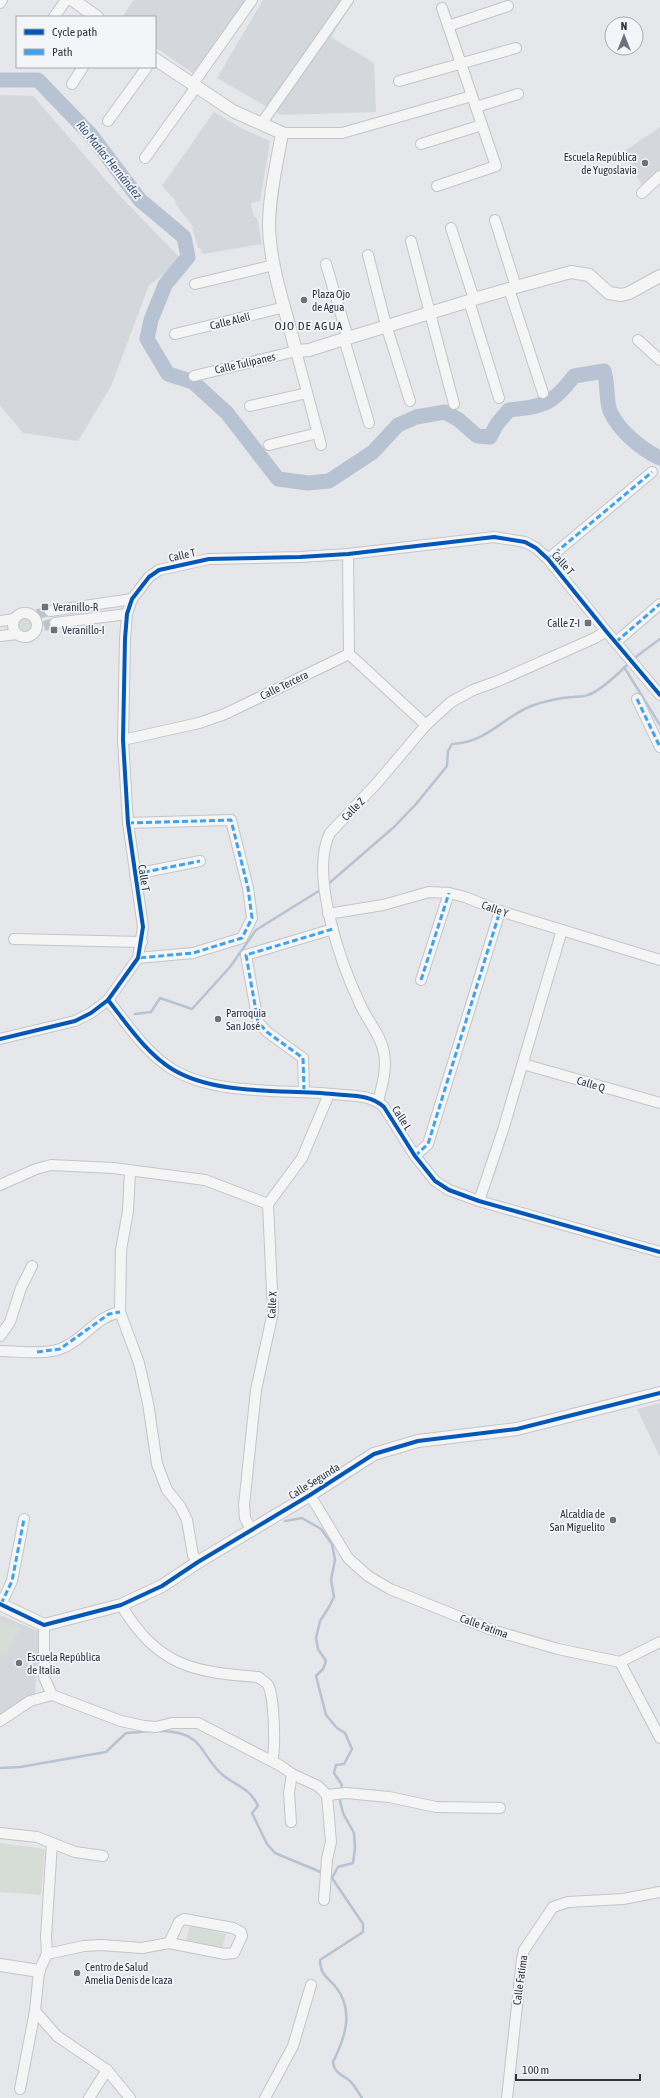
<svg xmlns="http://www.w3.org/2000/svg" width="660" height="2098" font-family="'Asap Condensed',sans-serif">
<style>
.built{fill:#d4d7dc}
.green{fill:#d6ddd6}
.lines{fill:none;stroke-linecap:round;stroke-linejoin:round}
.stream{stroke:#b7c3d2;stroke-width:2.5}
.river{stroke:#b7c3d2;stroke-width:15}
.minor-tunnel{stroke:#c0c3c8;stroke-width:10;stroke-dasharray:10 5;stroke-linecap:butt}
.minor-casing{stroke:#c3c5c8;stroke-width:12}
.tertiary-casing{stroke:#c3c5c8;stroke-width:14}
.minor{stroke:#f5f5f6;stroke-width:10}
.tertiary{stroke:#f5f5f6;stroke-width:12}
.quiet{stroke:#3ea3ec;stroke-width:3;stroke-dasharray:6 3;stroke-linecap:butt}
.cycleway-casing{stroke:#f4f5f8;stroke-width:6}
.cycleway{stroke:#0057b8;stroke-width:4}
.poi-dot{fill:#6d737d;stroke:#f4f5f8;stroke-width:1.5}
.labels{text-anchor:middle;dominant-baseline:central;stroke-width:3.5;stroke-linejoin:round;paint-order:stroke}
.poi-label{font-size:11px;fill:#2d3442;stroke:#f4f5f8;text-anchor:start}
.street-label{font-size:11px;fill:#2d3442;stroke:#f4f5f8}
.water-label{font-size:12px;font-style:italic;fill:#3a5273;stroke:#f4f5f8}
.neighbourhood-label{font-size:12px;letter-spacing:1px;fill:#1f2533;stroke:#f4f5f8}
</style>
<rect width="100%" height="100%" fill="#e5e7ea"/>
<g class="built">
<path d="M134,0H246L194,74L155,47V17H122Z"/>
<path d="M263,0H354L331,37L374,63L376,112L281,115L217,78Z"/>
<path d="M0,95L33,96L118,194L183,261L149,285L111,386L78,441L23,433L0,405Z"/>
<path d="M214,112L241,128L270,141L260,201L251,203L254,217H257L262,244L203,254L200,248H198L192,228H194L175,203L177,202L162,186Z"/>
<path d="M660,127V173L644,188L623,152Z"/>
<path d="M660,1403V1457L637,1409Z"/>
<path d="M0,1615L40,1632L35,1694L0,1718Z"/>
</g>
<g class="green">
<circle cx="25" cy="625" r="10"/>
<path d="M0,1621L21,1627L5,1656L0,1654Z"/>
<path d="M0,1843L45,1849L41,1895L0,1892Z"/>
<path d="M190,1925L226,1934L221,1952L185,1944Z"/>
</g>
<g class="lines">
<g class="stream">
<path d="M633,659L660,639"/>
<path d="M624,667L660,725"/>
<path d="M327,885L394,827L416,804L447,766L448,751L452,744C486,743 502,718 531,706C545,701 558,698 573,697C578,696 584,697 588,695C600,691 620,672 629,663"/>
<path d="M135,1014L151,1012L160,998L192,1009L230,967L256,930L322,889"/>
<path d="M285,1521L302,1518L321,1529L332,1544L335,1560L331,1580L334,1597L329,1607L320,1621L316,1638L318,1649L326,1661L323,1669L316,1676L326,1715L337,1728L345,1733L352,1749L344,1764L336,1765L334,1773L342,1785L340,1792"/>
<path d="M0,1768L20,1767L106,1752L126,1733C148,1732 184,1725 199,1745C207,1755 213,1768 224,1776C237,1786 251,1789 258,1806L252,1813L267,1844L275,1853L323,1873"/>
<path d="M329,1877L332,1878L363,1924V1932L320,1960C320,1974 327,1977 335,1986C355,2010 345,2038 333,2062C334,2073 343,2075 350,2081C355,2086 358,2092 362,2098"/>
<path d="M332,1878L338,1867L353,1863L355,1848L354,1833L343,1813L339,1797"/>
</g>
<path class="river" d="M0,80H38L91,135L140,200L184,237L188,257L165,285L151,320L147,339L168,374L193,382L227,413L278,479L308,483L329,481L373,452L398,425L416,417L445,412L459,420L477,436L490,437L497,424L509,410C544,406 552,405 574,376L604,371C608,383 606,401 610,411C619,431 641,449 660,458"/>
<g class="minor-tunnel">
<path d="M37,614L50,611"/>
<path d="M44,626L55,623"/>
</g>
<g class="minor-casing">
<g id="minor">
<path d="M0,3L2,0"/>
<path d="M54,17L66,0"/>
<path d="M448,26L508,6"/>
<path d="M399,81L516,48"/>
<path d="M72,84L83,67"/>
<path d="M192,85L252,0"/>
<path d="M476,107L518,94"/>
<path d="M108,121L147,67"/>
<path d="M261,124L348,0"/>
<path d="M282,133H342L472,96"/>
<path d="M421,144L482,125"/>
<path d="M145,158L196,87"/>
<path d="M437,186L496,166L442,8"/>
<path d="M642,193L660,176"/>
<path d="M495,220L516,287L509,289L543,393"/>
<path d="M451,228L474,299L469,301L499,398"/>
<path d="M411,241L454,404"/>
<path d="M368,255L386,325L410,401"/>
<path d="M326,264L348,338L344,339L369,423"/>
<path d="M195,284L274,265"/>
<path d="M175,334L285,307"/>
<path d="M638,340L660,360"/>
<path d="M194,376L296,351L321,445"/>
<path d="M250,406L307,393"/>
<path d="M269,445L318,433"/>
<path d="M348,554L349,654"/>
<path d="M548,559L652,472"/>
<path d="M50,611L132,599"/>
<circle cx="25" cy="625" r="12"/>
<path d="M0,621L14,619"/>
<path d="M55,623L127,614"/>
<path d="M0,636L17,634"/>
<path d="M616,642L660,604"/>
<path d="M349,654L426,725"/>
<path d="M637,699L660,747"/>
<path d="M123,740L199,723L225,714L349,654"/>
<path d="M128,823L231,820L248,888L252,918L242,938L193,953L138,958"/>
<path d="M135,874L200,861"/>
<path d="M328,914L383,905L429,892L449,893L465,897L500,911L660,960"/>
<path d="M14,939L142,942"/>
<path d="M421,980L449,893"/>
<path d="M108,1000C127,1024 146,1053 172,1069C216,1096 283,1089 333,1094C351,1096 370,1094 384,1107L415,1156L435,1181L449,1190L479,1201L660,1252"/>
<path d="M0,1039L75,1021L91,1013L108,1000L138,958L143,927L128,823L123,740L125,639L127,614L132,599L149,577L159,570L209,559L300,557L348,554L494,537L525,542L536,548L548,559L606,631L660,695"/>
<path d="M523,1064L660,1103"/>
<path d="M304,1091L303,1058L267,1032L258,1022L246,955L333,929"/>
<path d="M378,1101C382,1086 387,1070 384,1053C381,1035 367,1020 360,1004C341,964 309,874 330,833L377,783L426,725L451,702L473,690L498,681L595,638L606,631"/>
<path d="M415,1156L428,1144L500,911"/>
<path d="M130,1171L128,1211L121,1250L120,1312L139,1363L148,1403L157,1464L167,1490L180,1506L187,1520L193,1555L198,1562"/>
<path d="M0,1185L36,1169L51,1165L113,1168L205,1180L268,1204"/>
<path d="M479,1201L503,1130L562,930"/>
<path d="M0,1336L10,1322L21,1288L32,1266"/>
<path d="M0,1351C19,1351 42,1355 60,1349C83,1341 95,1317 120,1312"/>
<path d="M310,1495L348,1558L368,1576L390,1589L492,1630L558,1649L620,1662"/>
<path d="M251,1529L245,1518L244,1505L256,1390L273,1312L268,1204L302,1158L329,1094"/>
<path d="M1,1604L12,1581L24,1519"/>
<path d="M121,1605C158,1666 192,1672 258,1677C262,1680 268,1683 269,1687C274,1700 276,1749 272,1761"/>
<path d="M44,1625V1677L52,1695"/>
<path d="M620,1662L660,1738"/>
<path d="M620,1662L660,1642"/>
<path d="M0,1721L30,1701L52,1695L121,1721L144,1726L156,1727L172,1723H198L281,1766L292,1774L318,1786L327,1795L331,1842L327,1859L324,1900"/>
<path d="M327,1795L346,1793L389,1797L436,1807L500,1808"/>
<path d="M291,1822L289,1793L292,1774"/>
<path d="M0,1833L37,1837L75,1852L103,1856"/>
<path d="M47,1954L84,1946L101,1945L142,1948L169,1943L225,1954L234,1953L242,1936L241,1932L233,1928L184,1919L179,1922L169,1943"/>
<path d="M35,2011L57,2036L107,2070L130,2098"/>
<path d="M20,2089L35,2011L39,1971L47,1954L46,1937L52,1843"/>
<path d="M89,2098L107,2070"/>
<path d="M265,2098L293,2046L311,1985"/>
<path d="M507,2098L522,1959L524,1950L553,1907L568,1902L623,1899L660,1892"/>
</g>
</g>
<g class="tertiary-casing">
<g id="tertiary">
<path d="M73,0L97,17"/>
<path d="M155,59L233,111L282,133C277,163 269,195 269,226C270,268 286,311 296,351L309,350L344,339"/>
<path d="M516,287L571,272L589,275L609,293L621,295L629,293L660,276"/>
<path d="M474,299L509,289"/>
<path d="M348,338L469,301"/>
<path d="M0,1604L44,1625L121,1605L162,1586L198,1562L310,1495L374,1454L418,1441L517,1429L660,1393"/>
<path d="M0,1965L39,1971"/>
</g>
</g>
<use href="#minor" class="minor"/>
<use href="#tertiary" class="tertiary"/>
<g class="quiet">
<path d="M548,559L652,472"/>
<path d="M616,642L660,604"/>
<path d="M637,699L660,747"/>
<path d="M128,823L231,820L248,888L252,918L242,938L193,953L138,958"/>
<path d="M135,874L200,861"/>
<path d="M421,980L449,893"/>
<path d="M304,1091L303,1058L267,1032L258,1022L246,955L333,929"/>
<path d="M415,1156L428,1144L500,911"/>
<path d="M37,1352L60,1349L109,1314L120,1312"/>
<path d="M1,1604L12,1581L24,1519"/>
</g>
<g class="cycleway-casing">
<g id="cycleway">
<path d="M108,1000C127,1024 146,1053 172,1069C216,1096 283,1089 333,1094C351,1096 370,1094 384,1107L415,1156L435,1181L449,1190L479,1201L660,1252"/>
<path d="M0,1039L75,1021L91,1013L108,1000L138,958L143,927L128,823L123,740L125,639L127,614L132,599L149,577L159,570L209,559L300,557L348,554L494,537L525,542L536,548L548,559L606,631L660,695"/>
<path d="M0,1604L44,1625L121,1605L162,1586L198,1562L310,1495L374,1454L418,1441L517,1429L660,1393"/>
</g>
</g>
<use href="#cycleway" class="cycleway"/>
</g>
<g class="poi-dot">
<circle cx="645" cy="163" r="4"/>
<circle cx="304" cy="300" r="4"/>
<rect x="41" y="603" width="8" height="8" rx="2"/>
<rect x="584" y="619" width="8" height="8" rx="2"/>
<rect x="50" y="626" width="8" height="8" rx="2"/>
<circle cx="218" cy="1019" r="4"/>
<circle cx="613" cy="1520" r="4"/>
<circle cx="19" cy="1663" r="4"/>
<circle cx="77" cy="1973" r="4"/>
</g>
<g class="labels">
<g class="poi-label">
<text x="637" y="157" text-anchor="end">Escuela República<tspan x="637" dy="13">de Yugoslavia</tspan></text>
<text x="312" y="294">Plaza Ojo<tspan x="312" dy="13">de Agua</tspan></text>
<text x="53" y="607">Veranillo-R</text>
<text x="580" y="623" text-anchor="end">Calle Z-I</text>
<text x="62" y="630">Veranillo-I</text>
<text x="226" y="1013">Parroquia<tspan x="226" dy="13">San José</tspan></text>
<text x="605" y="1514" text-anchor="end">Alcaldía de<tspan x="605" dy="13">San Miguelito</tspan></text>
<text x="27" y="1657">Escuela República<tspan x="27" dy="13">de Italia</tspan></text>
<text x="85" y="1967">Centro de Salud<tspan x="85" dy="13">Amelia Denis de Icaza</tspan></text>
</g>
<g class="street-label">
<text transform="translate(230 321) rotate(-14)">Calle Alelí</text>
<text transform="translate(245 363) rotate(-13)">Calle Tulipanes</text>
<text transform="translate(182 555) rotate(-13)">Calle T</text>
<text transform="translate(563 563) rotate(49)">Calle T</text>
<text transform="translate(284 685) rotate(-26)">Calle Tercera</text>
<text transform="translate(353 809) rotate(-45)">Calle Z</text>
<text transform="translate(144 878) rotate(81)">Calle T</text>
<text transform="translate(495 909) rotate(20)">Calle Y</text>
<text transform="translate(591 1084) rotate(17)">Calle Q</text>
<text transform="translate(402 1118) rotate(57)">Calle L</text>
<text transform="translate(272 1305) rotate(-87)">Calle X</text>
<text transform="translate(314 1481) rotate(-32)">Calle Segunda</text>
<text transform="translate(484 1626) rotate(20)">Calle Fatima</text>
<text transform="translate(520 1980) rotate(-82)">Calle Fatima</text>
</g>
<g class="water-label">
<text transform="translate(109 160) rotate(51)">Río Matías Hernández</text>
</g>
<g class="neighbourhood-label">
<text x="309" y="326">OJO DE AGUA</text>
</g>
</g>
<rect x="16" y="16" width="140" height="52" fill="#f4f5f8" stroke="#a4a8af"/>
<rect x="24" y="29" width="20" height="6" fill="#0057b8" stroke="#a4a8af"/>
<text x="52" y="36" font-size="12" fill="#2d3442">Cycle path</text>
<rect x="24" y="49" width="20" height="6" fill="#3ea3ec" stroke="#a4a8af"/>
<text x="52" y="56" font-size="12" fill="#2d3442">Path</text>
<g transform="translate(624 36)"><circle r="19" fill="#f4f5f8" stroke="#a4a8af"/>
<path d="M0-3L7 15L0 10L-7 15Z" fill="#6d737d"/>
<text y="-6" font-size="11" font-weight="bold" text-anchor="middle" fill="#2d3442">N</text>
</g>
<path d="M516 2074v6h124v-6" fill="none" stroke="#2d3442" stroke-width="2"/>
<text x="522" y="2074" font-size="12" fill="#2d3442" stroke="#f4f5f8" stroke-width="3" paint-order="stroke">100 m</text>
</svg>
